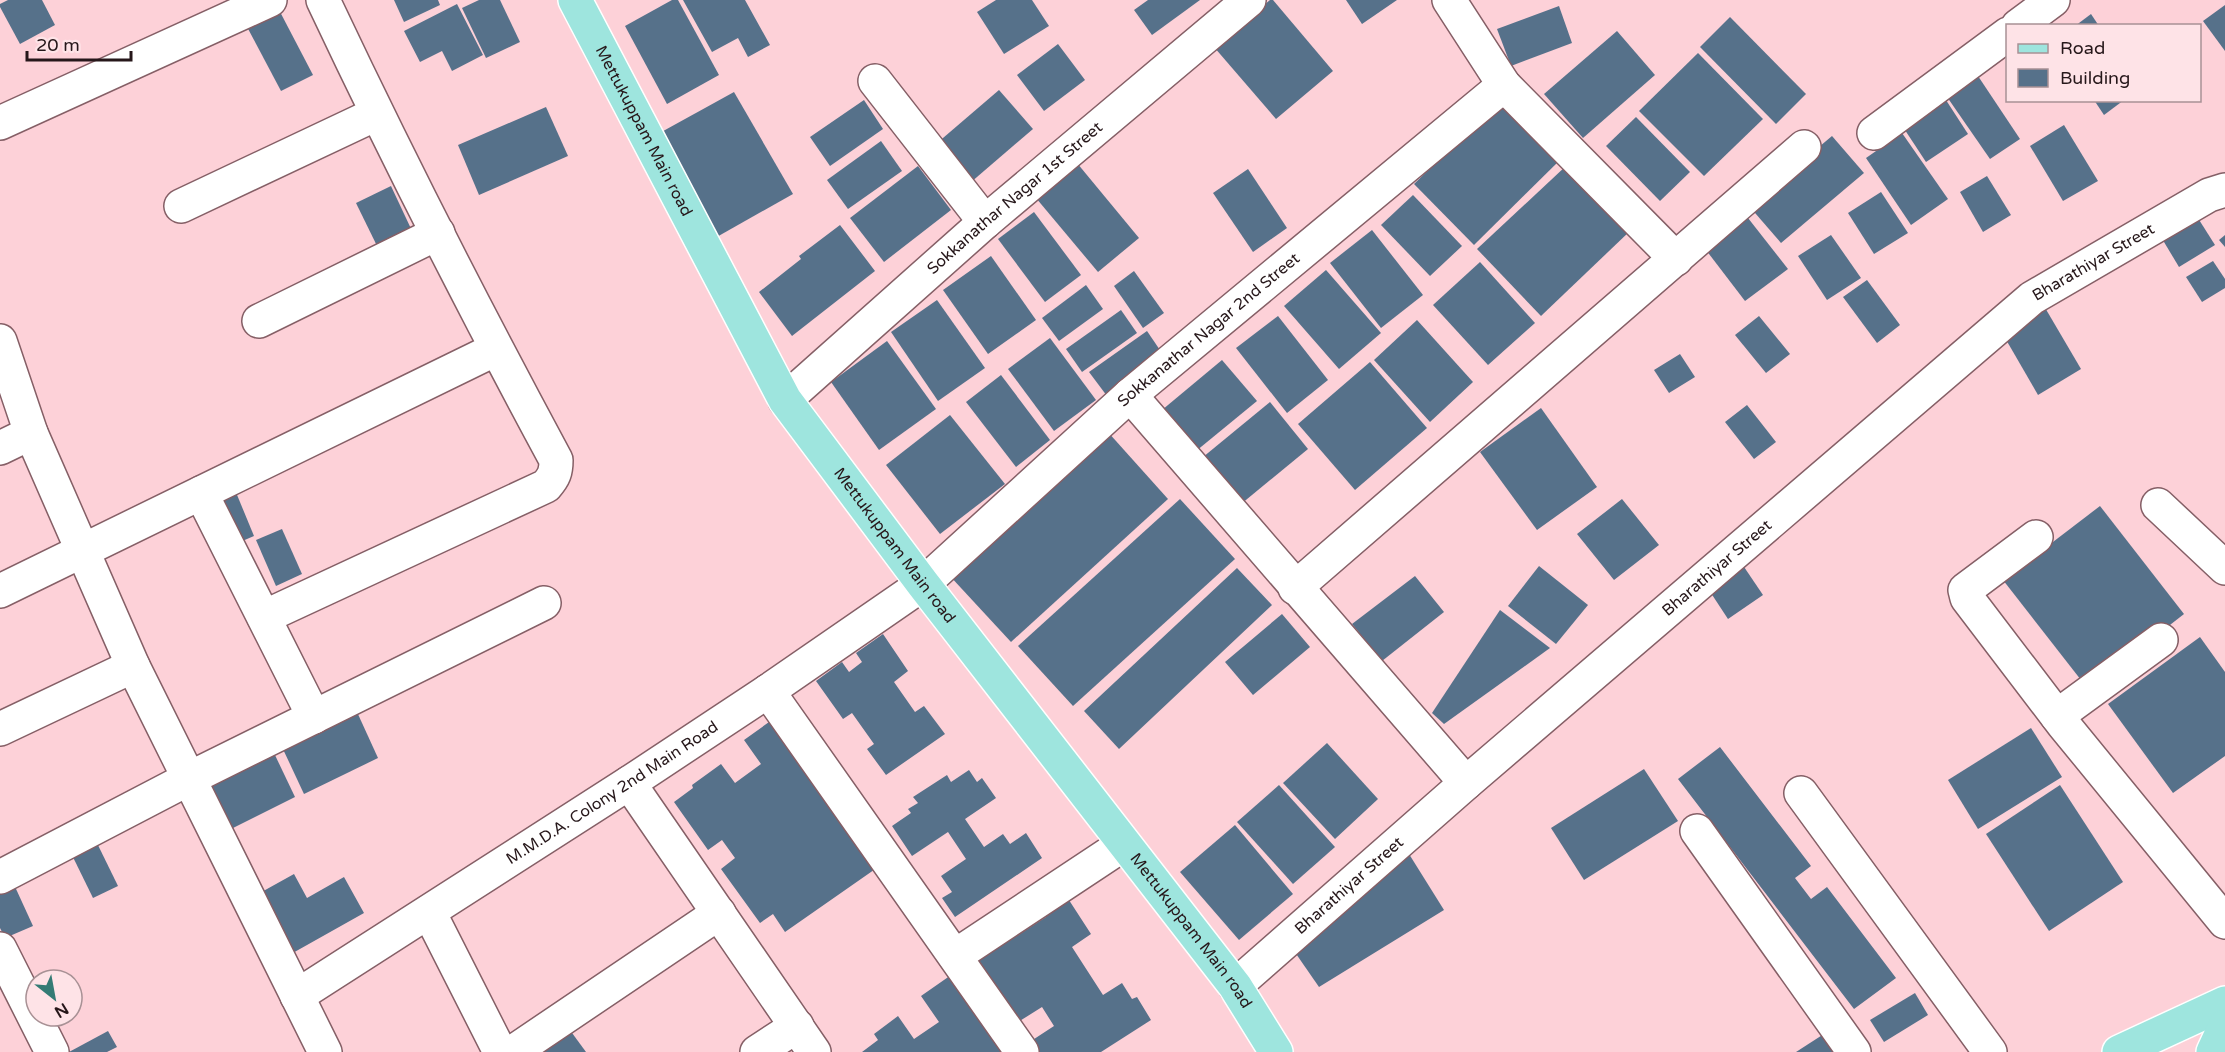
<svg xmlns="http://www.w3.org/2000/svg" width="2225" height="1052" font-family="'Varela Round',sans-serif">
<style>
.building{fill:#56718a}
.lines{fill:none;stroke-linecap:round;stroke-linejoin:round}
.minor-casing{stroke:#855f66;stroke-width:36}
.major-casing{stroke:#fff;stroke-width:36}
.minor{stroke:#fff;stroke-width:33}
.major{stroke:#9ee5de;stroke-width:33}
.labels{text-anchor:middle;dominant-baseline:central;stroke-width:6;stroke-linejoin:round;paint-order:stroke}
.street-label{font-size:16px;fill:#26171a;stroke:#fee3e7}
</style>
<rect width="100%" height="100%" fill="#fdd1d8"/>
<g class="building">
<path d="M8,0H42L55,25L20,44L0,7V4Z"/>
<path d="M394,0H438L440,5L404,22Z"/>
<path d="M479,0H500L520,42L486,58L462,8Z"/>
<path d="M672,0H678L719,75L667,104L625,26Z"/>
<path d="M683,0H745L770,45L748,57L738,38L712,52Z"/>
<path d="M996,0H1032L1049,26L1004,54L977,12Z"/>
<path d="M1148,0H1200L1152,35L1134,10Z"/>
<path d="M1270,0H1273L1333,71L1276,119L1214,47Z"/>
<path d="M1346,0H1397L1362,24Z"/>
<path d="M457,4L483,55L452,71L442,51L420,62L404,31Z"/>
<path d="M2225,5V51L2203,21Z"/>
<path d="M1559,6L1572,43L1511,66L1497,29Z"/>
<path d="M278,8L313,75L281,91L246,25Z"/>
<path d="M2091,14L2099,26H2075Z"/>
<path d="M1730,17L1806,94L1776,124L1700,47Z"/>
<path d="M1617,31L1655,75L1583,138L1544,94Z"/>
<path d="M1058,44L1085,80L1044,111L1017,75Z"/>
<path d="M1698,53L1763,119L1704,176L1639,111Z"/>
<path d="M1976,73L2020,139L1990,159L1945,94Z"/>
<path d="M999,90L1033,129L970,183L936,144Z"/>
<path d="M734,92L793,194L715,238L656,135Z"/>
<path d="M1944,97L1968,134L1926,162L1901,124Z"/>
<path d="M1502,99L1561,159L1474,245L1414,184Z"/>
<path d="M864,100L883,129L830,166L810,137Z"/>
<path d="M2094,100H2124L2104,115Z"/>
<path d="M546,107L568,156L479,195L458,145Z"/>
<path d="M1636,117L1690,172L1660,201L1606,146Z"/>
<path d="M2064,125L2098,181L2063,201L2030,146Z"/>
<path d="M1902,133L1948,199L1911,225L1866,158Z"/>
<path d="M1832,136L1864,173L1781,243L1749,206Z"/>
<path d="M881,141L902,171L848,209L827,180Z"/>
<path d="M1077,163L1139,238L1098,272L1036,198Z"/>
<path d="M1567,165L1630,231L1541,316L1477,249Z"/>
<path d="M918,166L951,210L884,262L850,218Z"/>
<path d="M1248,169L1287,228L1253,252L1213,193Z"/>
<path d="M1987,176L2011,215L1983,232L1960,192Z"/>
<path d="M391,186L413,233L379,250L356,203Z"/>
<path d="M1881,192L1908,233L1874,254L1848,213Z"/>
<path d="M1413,195L1462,246L1430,276L1381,225Z"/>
<path d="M1034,212L1081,275L1045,302L998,239Z"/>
<path d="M2196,215L2215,245L2179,267L2161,237Z"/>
<path d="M1748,218L1788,269L1745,301L1706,250Z"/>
<path d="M840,225L875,271L792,336L759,292L801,259L799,256Z"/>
<path d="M1372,230L1423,295L1381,328L1330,263Z"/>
<path d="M1831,235L1861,278L1827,300L1798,256Z"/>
<path d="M2225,235V247L2219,240Z"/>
<path d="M991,256L1036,320L988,354L943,290Z"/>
<path d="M2213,261L2225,279V288L2202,302L2186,277Z"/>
<path d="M1480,262L1535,323L1488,365L1433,305Z"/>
<path d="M1326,270L1381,333L1339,369L1284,306Z"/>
<path d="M1134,271L1164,313L1143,328L1114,286Z"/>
<path d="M1867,280L1900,325L1877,343L1843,297Z"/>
<path d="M1086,285L1103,309L1059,341L1042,318Z"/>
<path d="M937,300L985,368L938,401L891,332Z"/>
<path d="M2044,306L2081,369L2038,395L2001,331Z"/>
<path d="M1121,310L1137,333L1082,372L1066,349Z"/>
<path d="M1278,316L1328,380L1287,413L1236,348Z"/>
<path d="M1759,316L1790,354L1766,373L1735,335Z"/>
<path d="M1417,320L1473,382L1430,422L1374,360Z"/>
<path d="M1147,331L1164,356L1107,396L1089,372Z"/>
<path d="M1050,338L1096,400L1054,431L1008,369Z"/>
<path d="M887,341L936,409L879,450L831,382Z"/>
<path d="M1680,354L1695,377L1669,393L1654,370Z"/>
<path d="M1222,360L1257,401L1190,456L1156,415Z"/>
<path d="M1370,362L1427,428L1355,490L1298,424Z"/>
<path d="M1001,375L1050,440L1016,467L966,402Z"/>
<path d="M1270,402L1308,449L1235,509L1197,462Z"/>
<path d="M1747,405L1776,442L1754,459L1725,422Z"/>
<path d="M1541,408L1597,487L1537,530L1480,452Z"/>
<path d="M950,415L1005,484L940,534L886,465Z"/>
<path d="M1107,431L1168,499L1011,642L949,575Z"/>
<path d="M235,490L254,536L233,545L213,499Z"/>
<path d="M1180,499L1235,559L1073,706L1018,646Z"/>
<path d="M1622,499L1659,545L1614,580L1577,534Z"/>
<path d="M2100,506L2184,614L2088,689L2003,580Z"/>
<path d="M282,529L302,574L276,586L256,540Z"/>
<path d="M1740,561L1763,595L1728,619L1705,584Z"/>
<path d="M1539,566L1588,605L1556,644L1508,606Z"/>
<path d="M1237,568L1272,605L1119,749L1084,711Z"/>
<path d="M1415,576L1444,612L1382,661L1352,624Z"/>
<path d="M1500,610L1550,648L1444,724L1432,713Z"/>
<path d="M1282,614L1310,647L1253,695L1225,662Z"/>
<path d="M883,634L908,671L894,682L915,712L924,706L945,734L886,775L867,749L874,744L852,713L843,719L816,681L842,662L849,672L862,662L856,653Z"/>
<path d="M2200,637L2225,672V756L2173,793L2108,704Z"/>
<path d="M357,712L378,758L304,794L282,747Z"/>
<path d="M776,717L881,865L785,932L773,914L760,923L721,869L735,858L722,840L708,850L674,802L693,788L692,785L721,764L735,783L761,764L744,740Z"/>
<path d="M2031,728L2062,777L1978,829L1948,780Z"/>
<path d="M1327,743L1378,799L1335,839L1283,783Z"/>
<path d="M1720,747L1811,866L1795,878L1811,899L1827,887L1896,978L1854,1009L1678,779Z"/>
<path d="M274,753L295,797L229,830L207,786Z"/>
<path d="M1644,769L1678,821L1584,880L1551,828Z"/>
<path d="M969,770L977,782L982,778L996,798L965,819L984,847L1003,834L1010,844L1026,833L1042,858L955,917L942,898L952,892L941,876L966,859L948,832L912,856L892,826L911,813L908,809L918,803L913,797L947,775L951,782Z"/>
<path d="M1279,785L1335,847L1293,884L1237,822Z"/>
<path d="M2060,785L2123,882L2049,931L1986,834Z"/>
<path d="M1235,825L1293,894L1239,940L1180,872Z"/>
<path d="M95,839L118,886L93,898L70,851Z"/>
<path d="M1404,846L1444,910L1319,987L1292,948Z"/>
<path d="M294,874L307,898L344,877L364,913L291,954L258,894Z"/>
<path d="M11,878L33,926L5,938L0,928V883Z"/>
<path d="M1067,897L1091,934L1072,947L1103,995L1122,983L1132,999L1137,997L1151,1020L1101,1052H1034L1028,1043L1054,1026L1042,1007L1015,1024L978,961L1046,917L1043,912Z"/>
<path d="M954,973L1011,1052H862L878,1040L874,1034L898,1016L914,1039L939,1022L921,996Z"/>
<path d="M1915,993L1928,1015L1884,1042L1870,1020Z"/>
<path d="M564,1022L586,1052H532Z"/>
<path d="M108,1031L117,1047L107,1052H69Z"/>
<path d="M1827,1032L1839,1052H1796Z"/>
</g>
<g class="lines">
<g class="minor-casing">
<g id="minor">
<path d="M1449,0L1504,85L1676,259"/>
<path d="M2018,26L2053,0"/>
<path d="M875,81L985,222"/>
<path d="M0,123L270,0"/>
<path d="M1874,133L2008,34"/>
<path d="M181,206L376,114"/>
<path d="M259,321L438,233"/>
<path d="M0,341L31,433L133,666L325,1052"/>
<path d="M1130,395L1466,783"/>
<path id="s1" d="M785,400L985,222L1249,0"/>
<path d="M0,448L31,433"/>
<path d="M201,493L314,717"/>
<path d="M2158,505L2225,568"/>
<path d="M2036,537L1965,590L1967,598L2063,724L2225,922"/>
<path d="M1295,588L1804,147"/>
<path d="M0,591L496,349"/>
<path d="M264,617L546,486C554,477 556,472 556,460C474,308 396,155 323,0"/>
<path d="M768,691L1022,1052"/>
<path d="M2057,716L2161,640"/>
<path d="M0,729L133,666"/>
<path d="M629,783L814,1052"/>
<path d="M1801,793L1990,1052"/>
<path d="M1697,831L1854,1052"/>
<path d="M0,877L188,779L544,603"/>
<path d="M429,912L500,1052"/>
<path d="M0,949L52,1052"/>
<path d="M955,956L1124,844"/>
<path id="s2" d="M1235,986L1466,783L2032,298L2209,195L2225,190"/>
<path id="s3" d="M297,996L629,783L768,691L923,584L1130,395L1504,85"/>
<path d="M513,1052L719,913"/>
<path d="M757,1052L797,1026"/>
</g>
</g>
<g class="major-casing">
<g id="major">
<path id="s4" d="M575,0L785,400L923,584L1235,986L1276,1052"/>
<path d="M2119,1052L2225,1003"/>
<path d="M2213,1052L2225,1026"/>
</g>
</g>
<use href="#minor" class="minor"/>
<use href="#major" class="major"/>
</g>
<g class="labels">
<g class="street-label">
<text stroke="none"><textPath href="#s4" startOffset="148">Mettukuppam Main road</textPath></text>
<text stroke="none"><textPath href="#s1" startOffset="306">Sokkanathar Nagar 1st Street</textPath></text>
<text stroke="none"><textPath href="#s2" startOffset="1124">Bharathiyar Street</textPath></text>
<text stroke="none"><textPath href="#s3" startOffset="1132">Sokkanathar Nagar 2nd Street</textPath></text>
<text stroke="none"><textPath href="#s4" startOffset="634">Mettukuppam Main road</textPath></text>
<text stroke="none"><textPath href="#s2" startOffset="638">Bharathiyar Street</textPath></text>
<text stroke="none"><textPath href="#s3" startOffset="375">M.M.D.A. Colony 2nd Main Road</textPath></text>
<text stroke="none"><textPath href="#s2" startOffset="152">Bharathiyar Street</textPath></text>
<text stroke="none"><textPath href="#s4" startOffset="1120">Mettukuppam Main road</textPath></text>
</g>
</g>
<rect x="2006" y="24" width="195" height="78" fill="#fee3e7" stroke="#a89195" stroke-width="1.5"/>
<rect x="2018" y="44" width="30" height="9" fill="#9ee5de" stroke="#a89195" stroke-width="1.5"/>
<text x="2060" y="54" font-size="18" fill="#26171a">Road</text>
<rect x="2018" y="69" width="30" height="18" fill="#56718a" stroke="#a89195" stroke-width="1.5"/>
<text x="2060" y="84" font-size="18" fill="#26171a">Building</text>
<g transform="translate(54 998) rotate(149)"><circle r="28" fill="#fee3e7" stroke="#a89195" stroke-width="1.5"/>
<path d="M0-4.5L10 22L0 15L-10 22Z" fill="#347b75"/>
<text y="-9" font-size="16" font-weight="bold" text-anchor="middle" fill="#26171a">N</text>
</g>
<path d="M27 51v9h104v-9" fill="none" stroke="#26171a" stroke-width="3"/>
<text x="36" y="51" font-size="18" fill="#26171a" stroke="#fee3e7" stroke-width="4.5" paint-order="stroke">20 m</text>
</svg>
